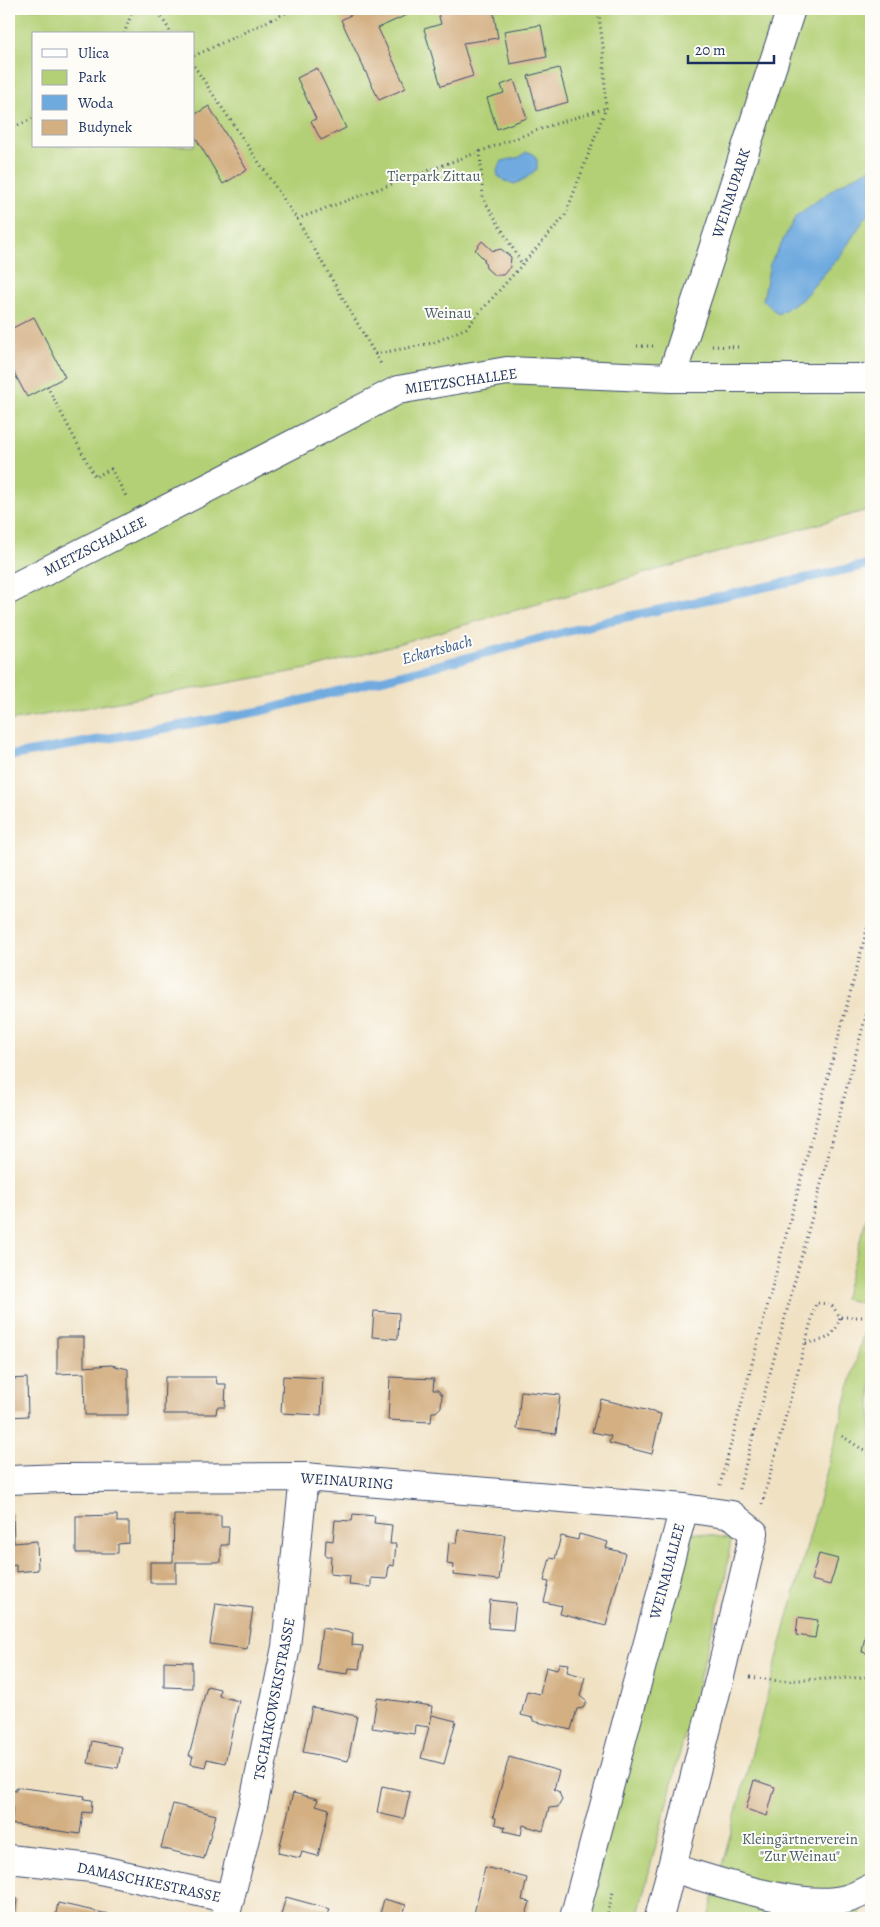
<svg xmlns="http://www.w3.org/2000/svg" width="880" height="1927" font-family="Alegreya,serif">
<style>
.green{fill:#b3d076;stroke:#67806a;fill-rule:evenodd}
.water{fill:#6faadf;stroke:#456c9e}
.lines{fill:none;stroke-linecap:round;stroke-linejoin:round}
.stream{stroke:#6faadf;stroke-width:9}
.building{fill:#d3af82}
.minor-casing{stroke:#3b4a6d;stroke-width:30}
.path{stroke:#3b4a6d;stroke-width:3;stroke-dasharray:1 4;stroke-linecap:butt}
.minor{stroke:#fff;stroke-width:28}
.labels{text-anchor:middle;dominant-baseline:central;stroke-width:4;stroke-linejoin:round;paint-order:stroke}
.park-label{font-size:15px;fill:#495f65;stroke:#fdfcf7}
.street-label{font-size:15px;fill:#1b2f5e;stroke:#fdfcf7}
.water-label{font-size:16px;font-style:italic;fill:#385a8b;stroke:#fdfcf7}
</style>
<rect width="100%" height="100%" fill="#fdfcf7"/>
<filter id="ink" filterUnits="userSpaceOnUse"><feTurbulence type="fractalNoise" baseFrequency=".02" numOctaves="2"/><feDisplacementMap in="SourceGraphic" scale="10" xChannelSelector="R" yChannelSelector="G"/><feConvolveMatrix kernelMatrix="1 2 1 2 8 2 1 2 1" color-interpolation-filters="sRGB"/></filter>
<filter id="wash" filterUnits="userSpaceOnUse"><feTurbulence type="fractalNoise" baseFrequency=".0096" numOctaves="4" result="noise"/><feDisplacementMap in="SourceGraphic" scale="20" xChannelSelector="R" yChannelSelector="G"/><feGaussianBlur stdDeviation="1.12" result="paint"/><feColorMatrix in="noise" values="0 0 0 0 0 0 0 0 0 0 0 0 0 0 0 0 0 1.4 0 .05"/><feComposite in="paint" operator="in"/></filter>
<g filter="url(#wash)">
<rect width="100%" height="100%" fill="#f0e1c3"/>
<g class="green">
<path d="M9,9H871V509L313,668L9,721ZM34,34H194V146H34Z"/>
<polygon points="871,1201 871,1873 859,1918 708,1918 871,1305 844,1299"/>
<polygon points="688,1531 731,1539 725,1580 637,1918 585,1918"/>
</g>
<g class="water">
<polygon points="526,152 532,153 537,160 537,169 526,178 515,184 505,181 498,176 497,170 502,161 520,157"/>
<polygon points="871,168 871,209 840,256 801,300 778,314 763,300 770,264 796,216 839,185"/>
</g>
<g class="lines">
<polyline class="stream" points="9,756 261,711 612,620 871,564"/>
</g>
<g id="blocks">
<g class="building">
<polygon points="362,9 420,9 378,28 406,88 379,100 341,20"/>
<polygon points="437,9 493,9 498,38 463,43 473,76 441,86 424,29 441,24"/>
<polygon points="541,25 547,57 510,64 504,31"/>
<polygon points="317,68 346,128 321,140 311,121 316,119 297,78"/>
<polygon points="559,68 568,102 537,111 528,76"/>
<polygon points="514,80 527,118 497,129 487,98 504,93 501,85"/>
<polygon points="209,106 247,170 223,184 194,135 194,115"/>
<polygon points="482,241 493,251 501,249 511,257 510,267 503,275 494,275 486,268 484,259 475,250"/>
<polygon points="34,317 65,377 27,397 9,363 9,330"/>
<polygon points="374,1311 399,1313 398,1339 372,1337"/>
<polygon points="57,1337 84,1337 84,1367 111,1365 128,1369 128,1415 85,1415 84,1373 57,1374"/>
<polygon points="283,1376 323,1378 321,1415 281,1413"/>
<polygon points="165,1377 216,1377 217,1384 226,1384 225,1407 217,1407 216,1414 164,1414"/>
<polygon points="390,1377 434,1379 433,1390 438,1390 442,1395 441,1407 436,1412 432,1412 431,1422 388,1420"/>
<polygon points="27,1378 28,1416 9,1417 9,1379"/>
<polygon points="521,1391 560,1395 556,1434 517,1429"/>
<polygon points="601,1399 661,1414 652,1454 609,1443 611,1436 592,1432"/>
<polygon points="9,1513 13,1513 14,1543 37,1541 38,1570 16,1572 16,1565 9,1566"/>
<polygon points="353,1514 375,1516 374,1523 392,1525 390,1544 396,1544 394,1566 389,1565 387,1579 371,1578 371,1587 349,1585 350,1576 330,1574 331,1556 325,1556 326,1540 333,1541 335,1520 352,1521"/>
<polygon points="117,1515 117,1522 129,1522 129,1543 118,1544 118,1553 76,1553 76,1516"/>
<polygon points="174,1515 221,1515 221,1527 229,1527 228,1545 221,1545 221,1562 176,1562 176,1583 150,1583 150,1562 173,1562"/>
<polygon points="458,1529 505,1535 499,1580 453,1575 454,1565 447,1564 449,1542 456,1543"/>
<polygon points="579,1534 608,1542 606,1548 625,1553 606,1626 560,1614 562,1606 544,1602 549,1582 544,1581 550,1558 555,1559 561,1536 578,1540"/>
<polygon points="819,1554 838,1559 830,1585 811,1580"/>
<polygon points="490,1600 516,1603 513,1630 488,1628"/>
<polygon points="216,1603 253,1608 247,1649 210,1644"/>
<polygon points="798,1617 818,1620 815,1638 796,1635"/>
<polygon points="322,1628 353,1633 352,1645 363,1646 359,1669 349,1668 348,1674 317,1670"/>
<polygon points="866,1631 871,1632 871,1654 862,1652"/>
<polygon points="164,1661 192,1662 192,1688 164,1687"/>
<polygon points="559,1663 569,1664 567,1672 585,1677 580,1696 587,1702 583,1708 577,1709 571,1730 533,1721 533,1718 521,1715 527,1691 540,1694 546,1667 557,1670"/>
<polygon points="207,1686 220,1689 219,1696 239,1701 225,1763 207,1759 205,1767 191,1764 193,1756 189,1756"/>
<polygon points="377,1698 432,1706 430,1724 432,1715 456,1721 444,1764 421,1758 429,1727 415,1725 414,1734 372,1728"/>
<polygon points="312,1707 357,1716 348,1761 303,1752"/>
<polygon points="92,1741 122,1747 118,1768 88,1763"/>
<polygon points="509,1757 559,1771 554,1789 559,1792 562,1800 558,1807 549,1808 543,1831 523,1825 521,1835 504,1831 505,1827 495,1824 496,1818 493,1817"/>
<polygon points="754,1780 775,1787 767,1816 746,1809"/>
<polygon points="382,1786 410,1792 404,1819 377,1813"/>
<polygon points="16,1787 85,1796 84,1799 92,1800 91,1813 83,1812 80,1834 11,1824 13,1806 9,1805 9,1790 16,1791"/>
<polygon points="293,1793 318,1799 316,1805 329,1809 318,1856 302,1852 300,1858 278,1853"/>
<polygon points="173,1804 216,1815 204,1859 161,1848"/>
<polygon points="485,1867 527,1878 522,1900 530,1902 525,1918 473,1918"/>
<polygon points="286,1897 330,1909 327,1918 280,1918"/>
<polygon points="9,1898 17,1899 15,1918 9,1918"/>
<polygon points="384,1899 406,1905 402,1918 379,1918"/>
<polygon points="58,1903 108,1914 107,1918 55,1918"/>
</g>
</g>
</g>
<g filter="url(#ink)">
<use href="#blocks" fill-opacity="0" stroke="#3b4a6d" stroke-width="1"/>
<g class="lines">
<g class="minor-casing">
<g id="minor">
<polyline points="671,378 791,9"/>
<polyline points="9,590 398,390 507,371 671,378 871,378"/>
<polyline points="9,1480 63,1478 304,1477 684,1508 732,1515 754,1533 721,1672 659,1918"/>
<polyline points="9,1859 92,1868 230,1899"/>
<path d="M672,1868C718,1881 801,1911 846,1899C855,1897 863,1892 871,1888"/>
<polyline points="225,1918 254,1802 286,1647 304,1477"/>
<polyline points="574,1918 684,1508"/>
</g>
</g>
<g class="path">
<polyline points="156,9 172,34"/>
<polyline points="870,9 871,15"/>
<polyline points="124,34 133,9"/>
<polyline points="194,56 294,9"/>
<polyline points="194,66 297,219 382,366"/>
<polyline points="9,129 34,118"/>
<polyline points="480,151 483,198 522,264"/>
<polyline points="297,219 549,126 606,108"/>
<polyline points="637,346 653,346"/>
<polyline points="712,346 738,347"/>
<polyline points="375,354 433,343 466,328 565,216 606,108 603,46 598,9"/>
<polyline points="47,386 95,477 111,469 127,498"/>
<path d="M806,1343C827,1340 834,1338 840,1317"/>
<polyline points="842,1436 871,1455"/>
<polyline points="720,1485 871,914"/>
<polyline points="739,1489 871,997"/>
<polyline points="762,1504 816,1303 831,1304 840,1317 871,1317"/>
<polyline points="750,1677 779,1681 871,1677"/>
<polyline points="606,1918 613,1892"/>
</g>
<use href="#minor" class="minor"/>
</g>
</g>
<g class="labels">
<g class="park-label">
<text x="434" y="176">Tierpark Zittau</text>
<text x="448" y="313">Weinau</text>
<text x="800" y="1839">Kleingärtnerverein<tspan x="800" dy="17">"Zur Weinau"</tspan></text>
</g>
<g class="street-label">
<text transform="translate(731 193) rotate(-72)">WEINAUPARK</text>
<text transform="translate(461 381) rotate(-8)">MIETZSCHALLEE</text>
<text transform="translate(95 546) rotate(-27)">MIETZSCHALLEE</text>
<text transform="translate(347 1481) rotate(4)">WEINAURING</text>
<text transform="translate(667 1571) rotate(-75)">WEINAUALLEE</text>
<text transform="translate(274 1699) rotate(-79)">TSCHAIKOWSKISTRASSE</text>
<text transform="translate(149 1882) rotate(12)">DAMASCHKESTRASSE</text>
</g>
<g class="water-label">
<text transform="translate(437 650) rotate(-15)">Eckartsbach</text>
</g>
</g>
<rect width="880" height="1927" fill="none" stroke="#fdfcf7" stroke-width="30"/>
<rect x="32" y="32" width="162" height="115" fill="#fdfcf7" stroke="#a3aaba"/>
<rect x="42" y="49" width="25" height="8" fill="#ffffff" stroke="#a3aaba"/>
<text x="78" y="58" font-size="15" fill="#1b2f5e">Ulica</text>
<rect x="42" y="70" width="25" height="15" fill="#b3d076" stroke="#a3aaba"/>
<text x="78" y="82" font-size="15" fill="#1b2f5e">Park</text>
<rect x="42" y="95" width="25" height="15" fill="#6faadf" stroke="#a3aaba"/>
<text x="78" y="108" font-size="15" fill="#1b2f5e">Woda</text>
<rect x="42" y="120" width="25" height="15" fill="#d3af82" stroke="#a3aaba"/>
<text x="78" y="132" font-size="15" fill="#1b2f5e">Budynek</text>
<path d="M688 55v8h86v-8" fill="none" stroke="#1b2f5e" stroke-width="2.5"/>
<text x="695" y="55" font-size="15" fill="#1b2f5e" stroke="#fdfcf7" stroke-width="4" paint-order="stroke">20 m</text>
</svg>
